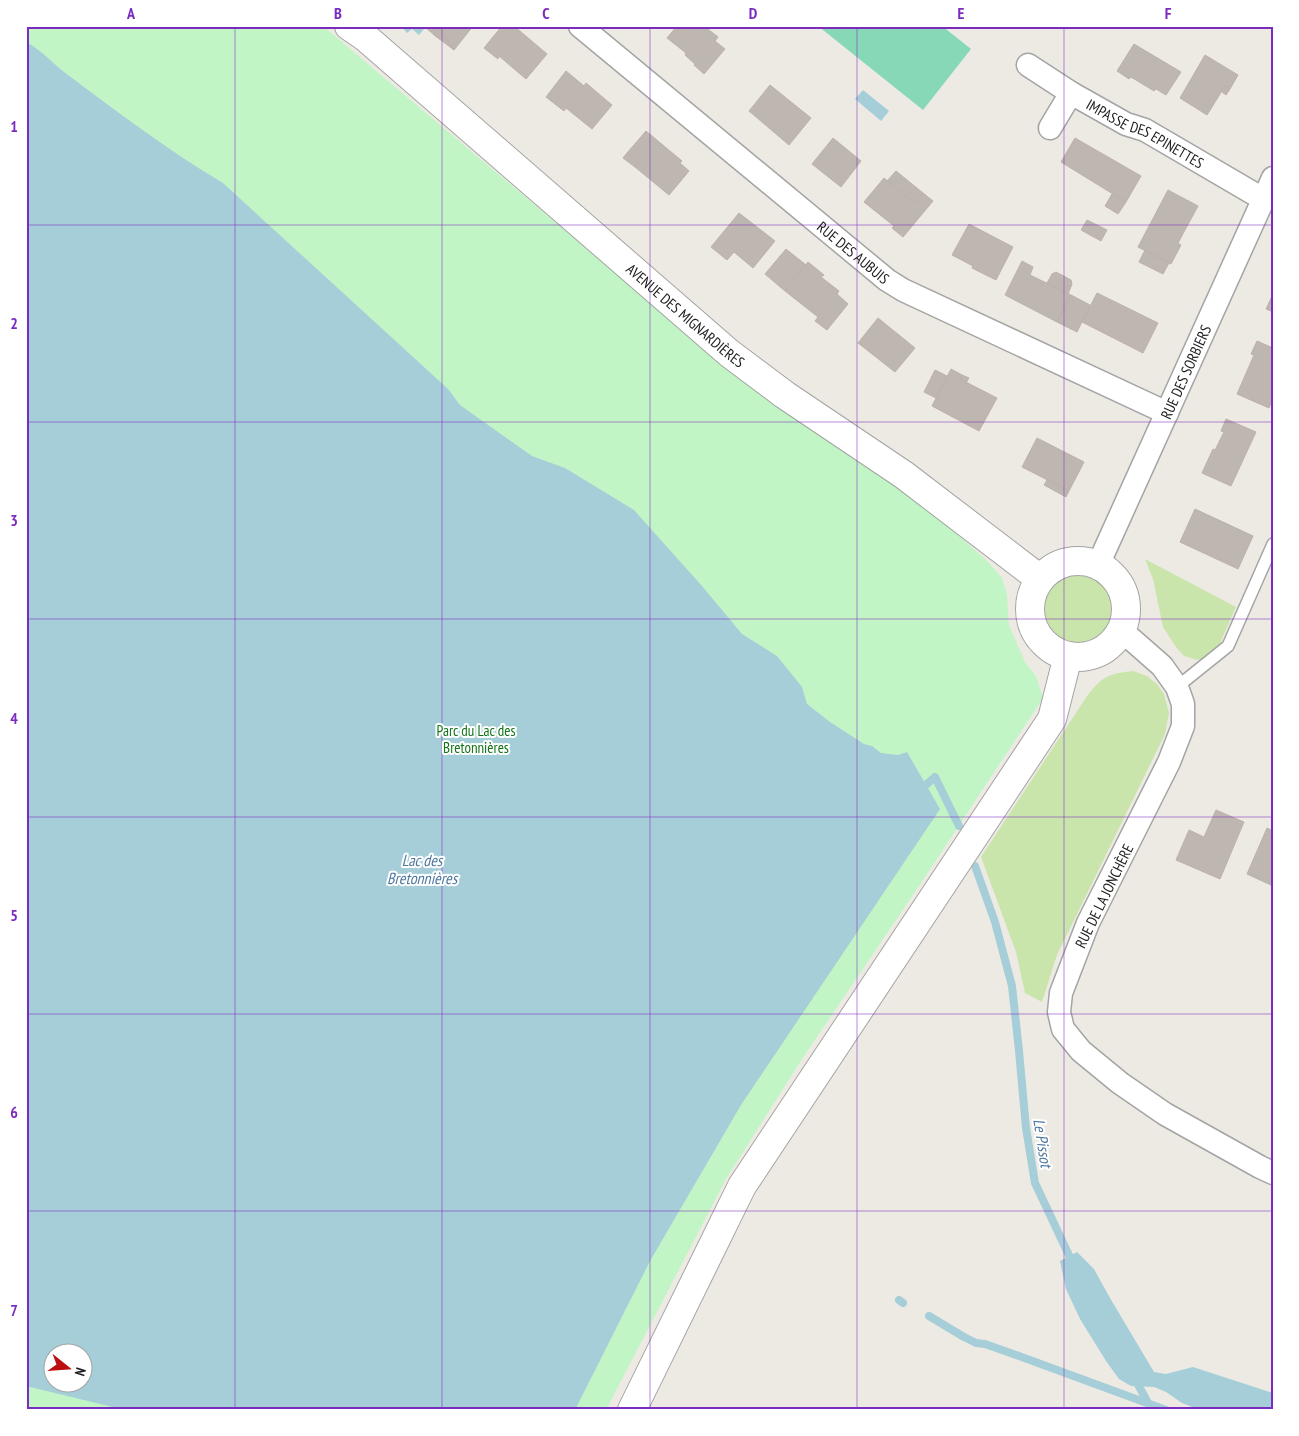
<svg xmlns="http://www.w3.org/2000/svg" width="1299" height="1436" font-family="'PT Sans Narrow',sans-serif">
<style>
.grass{fill:#c9e5ac}
.park{fill:#c2f5c6;fill-rule:evenodd}
.pitch{fill:#86d8b7}
.water{fill:#a6ced8;fill-rule:evenodd}
.lines{fill:none;stroke-linecap:round;stroke-linejoin:round}
.stream{stroke:#a6ced8;stroke-width:8}
.building{fill:#beb6b0;stroke:#beb1a7}
.service-casing{stroke:#a4a4a4;stroke-width:14}
.minor-casing{stroke:#a4a4a4;stroke-width:25}
.tertiary-casing{stroke:#a4a4a4;stroke-width:30}
.service{stroke:#fff;stroke-width:11}
.minor{stroke:#fff;stroke-width:22}
.tertiary{stroke:#fff;stroke-width:28}
.grid{fill:none;stroke:#7b2cbf;stroke-width:1;stroke-opacity:0.55}
.labels{text-anchor:middle;dominant-baseline:central;stroke-width:4;stroke-linejoin:round;paint-order:stroke}
.street-label{font-size:15px;fill:#1d1d1d;stroke:#fff}
.park-label{font-size:15px;fill:#127319;stroke:#fff}
.water-label{font-size:16px;font-style:italic;fill:#4d779f;stroke:#fff}
.neatline{fill:none;stroke:#7b2cbf;stroke-width:2}
.grid-label{font-size:16px;text-anchor:middle;font-weight:bold;fill:#7b2cbf}
</style>
<rect width="100%" height="100%" fill="#edeae3"/>
<g class="grass">
<polygon points="1145,559 1236,607 1218,648 1206,658 1197,660 1184,656 1176,647 1163,627 1153,579"/>
<circle cx="1078" cy="610" r="40"/>
<path d="M1133,671L1147,676L1157,684L1164,694L1169,713L1165,734L1057,955L1042,1002L1025,993L1016,952L981,857L1087,696C1103,676 1108,674 1133,671Z"/>
</g>
<path class="park" d="M26,26H323L723,364L900,483L985,559L1002,578L1007,595L1009,625L1025,662L1036,676L1043,698L921,883L802,1059L726,1179L606,1410H26ZM52,1354H82V1384H52Z"/>
<polygon class="pitch" points="818,26 942,26 971,49 923,110"/>
<g class="water">
<polygon points="401,26 421,26 424,29 419,35 412,29 407,33"/>
<path d="M26,42C42,50 54,65 68,75C119,113 169,151 223,183L448,389L460,405L532,456L565,468L634,510L702,586L742,634L777,656L802,687L807,704L830,722L864,744L872,746L881,753L898,755L907,752L940,809L741,1105L650,1261L575,1410H125L26,1386ZM52,1354H82V1384H52Z"/>
<polygon points="863,90 889,111 881,121 855,99"/>
<polygon points="1077,1252 1094,1269 1110,1298 1154,1372 1166,1374 1193,1367 1273,1393 1273,1410 1200,1410 1182,1403 1166,1392 1154,1387 1131,1386 1119,1379 1106,1361 1080,1319 1066,1289 1060,1261"/>
</g>
<g class="lines">
<g class="stream">
<polyline points="919,791 935,777 959,826"/>
<polyline points="975,866 995,922 1012,986 1019,1051 1026,1128 1035,1183 1074,1266"/>
<polyline points="899,1300 903,1303"/>
<polyline points="929,1316 964,1337 976,1343 985,1344 1019,1356 1166,1410"/>
<polyline points="1134,1377 1148,1403"/>
</g>
</g>
<g class="building">
<polygon points="424,26 473,26 454,50 439,29 434,35"/>
<polygon points="502,26 514,26 547,54 526,79 499,56 498,59 484,48"/>
<polygon points="677,26 704,26 718,37 715,41 725,49 704,74 694,65 695,64 685,55 686,53 667,38"/>
<polygon points="439,29 454,50 434,35"/>
<polygon points="1134,44 1181,72 1166,95 1156,89 1154,91 1131,77 1129,79 1117,71"/>
<polygon points="1205,55 1238,75 1230,89 1225,86 1207,115 1180,98"/>
<polygon points="566,71 584,86 586,83 612,105 592,129 566,108 564,111 546,97"/>
<polygon points="770,85 811,118 789,145 749,111"/>
<polygon points="1225,86 1230,89 1226,95 1222,92"/>
<polygon points="646,131 682,161 680,163 689,171 669,195 635,167 638,163 627,153"/>
<polygon points="833,138 861,161 841,187 812,164"/>
<polygon points="1075,138 1141,176 1126,202 1061,162"/>
<polygon points="627,153 638,163 635,167 623,158"/>
<polygon points="896,171 923,193 914,203 887,181"/>
<polygon points="884,178 914,203 923,193 933,201 903,237 892,228 894,226 864,202"/>
<polygon points="1168,190 1198,206 1178,243 1181,245 1171,264 1138,247"/>
<polygon points="1112,194 1126,202 1118,214 1105,206"/>
<polygon points="739,213 775,241 753,268 734,252 727,260 711,247"/>
<polygon points="1087,220 1107,230 1101,241 1081,230"/>
<polygon points="969,224 1013,247 996,280 972,268 973,266 952,255"/>
<polygon points="786,249 806,265 785,291 765,274"/>
<polygon points="1145,250 1169,263 1163,274 1139,262"/>
<polygon points="1022,261 1033,267 1030,275 1071,295 1057,322 1005,295"/>
<polygon points="808,262 824,275 821,277 839,291 837,294 848,304 827,330 815,321 818,317 785,291"/>
<polygon points="1056,272 1071,280 1072,284 1068,294 1047,283 1052,274"/>
<polygon points="1097,293 1158,323 1143,353 1082,322"/>
<polygon points="1273,294 1273,312 1266,309"/>
<polygon points="1071,295 1090,305 1077,332 1057,322"/>
<polygon points="878,318 915,348 895,372 858,343"/>
<polygon points="1257,341 1273,348 1273,399 1269,408 1237,394 1254,355 1251,354"/>
<polygon points="951,369 962,375 960,379 997,398 979,431 932,406"/>
<polygon points="935,370 947,376 936,398 924,392"/>
<polygon points="962,375 969,378 966,383 960,379"/>
<polygon points="1226,419 1256,432 1231,486 1202,473 1213,449 1215,450 1224,432 1221,431"/>
<polygon points="1037,438 1084,462 1069,491 1022,467"/>
<polygon points="1047,480 1069,491 1066,497 1044,485"/>
<polygon points="1195,509 1253,536 1238,569 1180,542"/>
<polygon points="1216,810 1244,822 1220,879 1176,860 1189,830 1204,837"/>
<polygon points="1267,828 1273,831 1273,886 1247,874"/>
</g>
<g class="lines">
<g class="service-casing">
<polyline id="service" points="1177,687 1228,646 1273,544"/>
</g>
<g class="minor-casing">
<g id="minor">
<path id="s1" d="M580,26L887,280L903,290L1167,413"/>
<path id="s2" d="M1028,65L1071,93L1126,124L1145,130L1263,199"/>
<polyline points="1050,128 1071,93"/>
<path id="s3" d="M1098,565L1273,178"/>
<polyline points="1121,630 1162,666 1177,687 1183,704 1183,726 1169,762 1088,923 1061,993 1059,1012 1063,1029 1081,1051 1120,1083 1165,1114 1260,1167 1273,1173"/>
</g>
</g>
<g class="tertiary-casing">
<g id="tertiary">
<path id="s4" d="M349,26L365,37L729,353L785,395L904,475L1040,579"/>
<circle cx="1078" cy="609" r="48"/>
<polyline points="632,1410 742,1186 1052,719 1068,656"/>
</g>
</g>
<use href="#service" class="service"/>
<use href="#minor" class="minor"/>
<use href="#tertiary" class="tertiary"/>
</g>
<path class="grid" d="M235,26V1410M442,26V1410M650,26V1410M857,26V1410M1064,26V1410M26,225H1273M26,422H1273M26,619H1273M26,817H1273M26,1014H1273M26,1211H1273"/>
<g class="labels">
<g class="street-label">
<text stroke="none"><textPath href="#s2" startOffset="136">IMPASSE DES EPINETTES</textPath></text>
<text stroke="none"><textPath href="#s1" startOffset="355">RUE DES AUBUIS</textPath></text>
<text stroke="none"><textPath href="#s4" startOffset="444">AVENUE DES MIGNARDIÈRES</textPath></text>
<text stroke="none"><textPath href="#s3" startOffset="212">RUE DES SORBIERS</textPath></text>
<text transform="translate(1104 896) rotate(-64)">RUE DE LA JONCHÈRE</text>
</g>
<g class="park-label">
<text x="476" y="730">Parc du Lac des<tspan x="476" dy="17">Bretonnières</tspan></text>
</g>
<g class="water-label">
<text x="422" y="860">Lac des<tspan x="422" dy="18">Bretonnières</tspan></text>
<text transform="translate(1043 1143) rotate(81)">Le Pissot</text>
</g>
</g>
<rect width="1299" height="1436" fill="none" stroke="#ffffff" stroke-width="55"/>
<g transform="translate(68 1368) rotate(107)"><circle r="24" fill="#ffffff" stroke="#a5a5a5"/>
<path d="M0-4L9 19L0 12L-9 19Z" fill="#bc0d10"/>
<text y="-8" font-size="14" font-weight="bold" text-anchor="middle" fill="#1d1d1d">N</text>
</g>
<rect x="28" y="28" width="1244" height="1380" class="neatline"/>
<g class="grid-label">
<text x="131" y="19">A</text>
<text x="338" y="19">B</text>
<text x="546" y="19">C</text>
<text x="753" y="19">D</text>
<text x="961" y="19">E</text>
<text x="1168" y="19">F</text>
<text x="14" y="132">1</text>
<text x="14" y="329">2</text>
<text x="14" y="526">3</text>
<text x="14" y="724">4</text>
<text x="14" y="921">5</text>
<text x="14" y="1118">6</text>
<text x="14" y="1316">7</text>
</g>
</svg>
